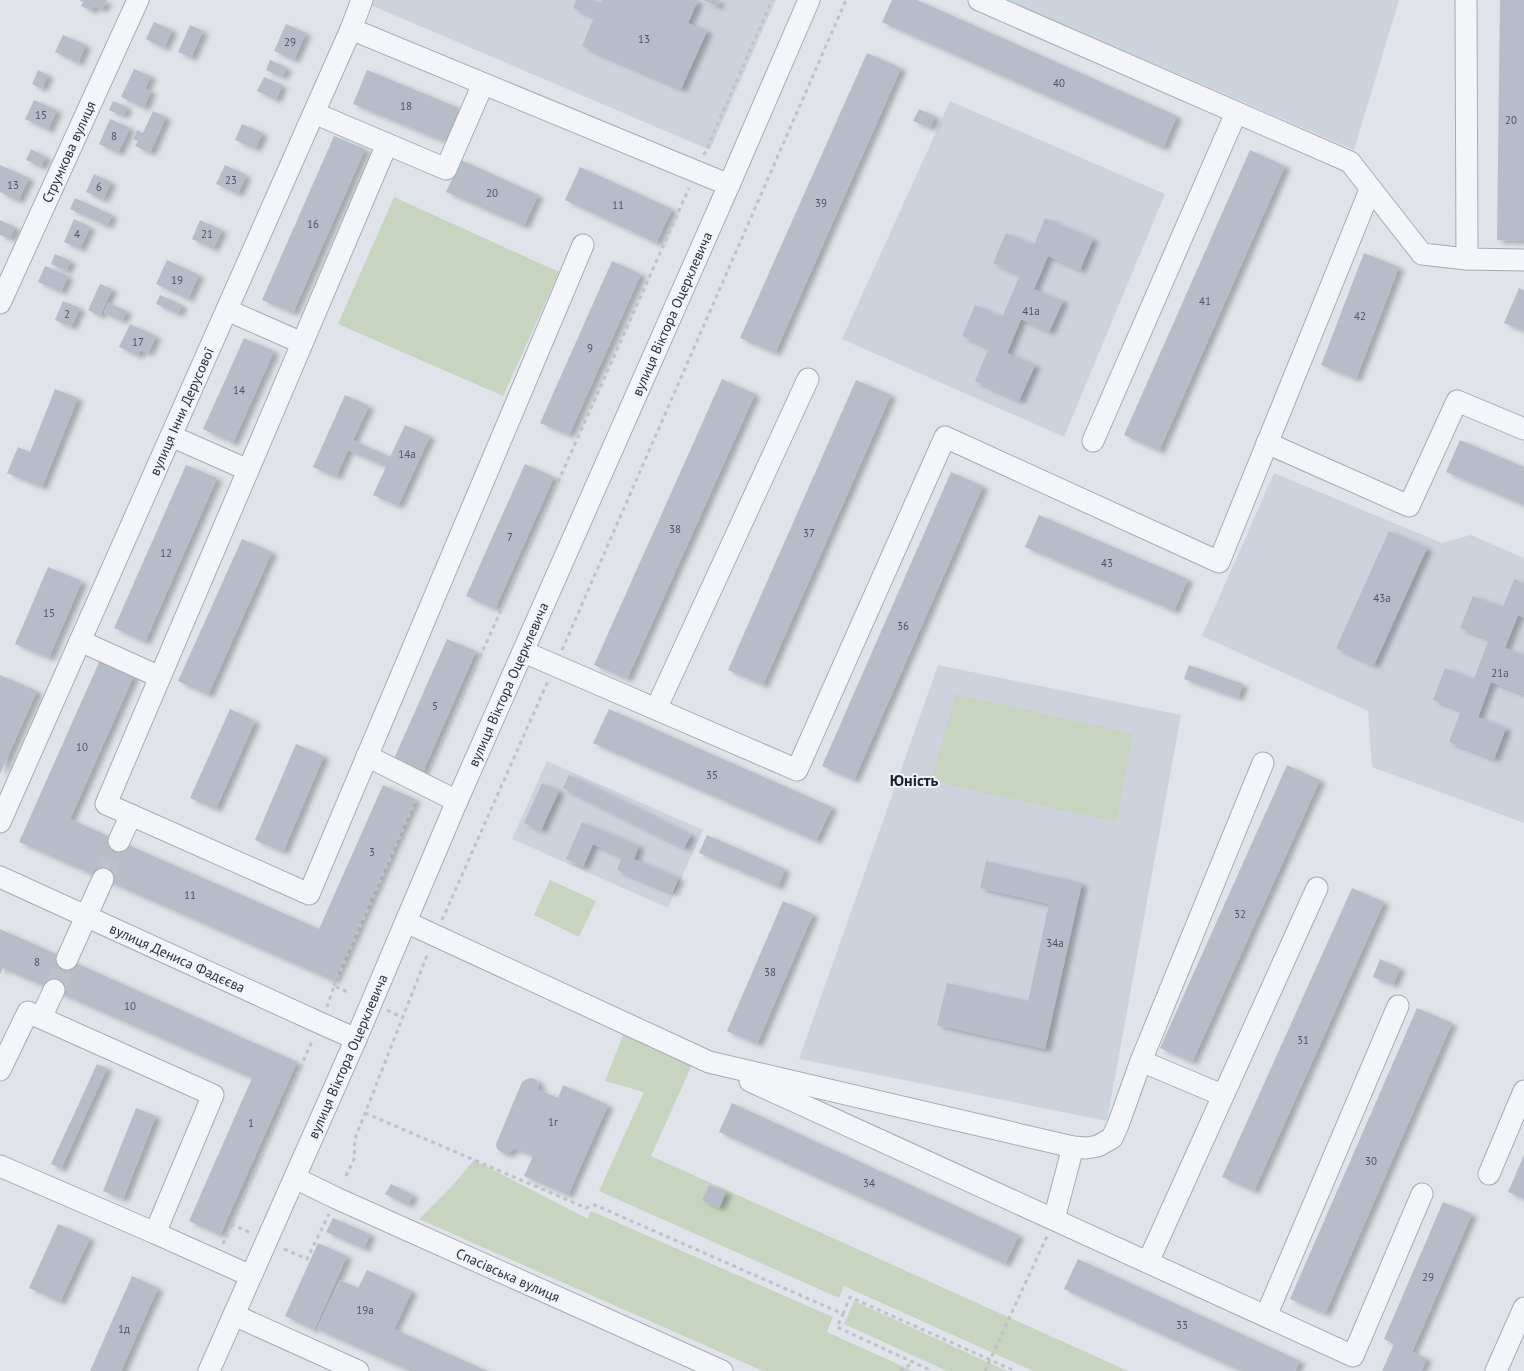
<svg xmlns="http://www.w3.org/2000/svg" width="1524" height="1371" font-family="'PT Sans',sans-serif">
<style>
.built{fill:#cdd3dc}
.green{fill:#c6d4c0}
.building{fill:#b6bdc8;filter:url(#shadow)}
.lines{fill:none;stroke-linecap:round;stroke-linejoin:round}
.minor-tunnel{stroke:#bbc0c9;stroke-width:21;stroke-dasharray:21 11;stroke-linecap:butt}
.minor-casing{stroke:#a5abb5;stroke-width:23}
.path{stroke:#bec2c9;stroke-width:3;stroke-dasharray:4 4;stroke-linecap:butt}
.minor{stroke:#f3f5f8;stroke-width:21}
.labels{text-anchor:middle;dominant-baseline:central;stroke-width:4;stroke-linejoin:round;paint-order:stroke}
.number-label{font-size:11px;fill:#4b5564}
.street-label{font-size:14px;fill:#273243;stroke:#eff3f7}
.quarter-label{font-size:16px;font-weight:bold;fill:#192333;stroke:#eff3f7}
</style>
<defs>
<filter id="shadow"><feDropShadow dx="5.5" dy="3" stdDeviation="2.5" flood-color="#0004"/></filter>
</defs>
<rect width="100%" height="100%" fill="#e0e4ea"/>
<g class="built">
<polygon points="362,0 776,0 710,150 361,1"/>
<polygon points="1007,0 1399,0 1354,150"/>
<polygon points="950,101 1165,194 1064,437 842,339"/>
<polygon points="1274,473 1442,543 1471,535 1524,558 1524,823 1372,767 1368,711 1202,636"/>
<polygon points="938,665 1181,715 1107,1121 799,1059"/>
<polygon points="547,761 703,830 668,908 512,839"/>
</g>
<g class="green">
<polygon points="394,197 559,272 503,396 338,324"/>
<polygon points="955,694 1133,734 1116,822 932,781"/>
<polygon points="550,880 596,901 579,937 534,915"/>
<polygon points="627,1025 696,1056 651,1156 1128,1371 1033,1371 844,1286 839,1298 599,1191 644,1092 605,1081"/>
<polygon points="474,1160 588,1219 591,1211 833,1317 827,1332 913,1371 763,1371 419,1219 451,1187"/>
<polygon points="854,1301 1007,1371 947,1371 844,1324"/>
</g>
<g class="building">
<polygon points="79,0 107,0 102,10 94,6 92,11 81,6 83,2"/>
<polygon points="576,0 593,0 600,3 602,0 698,0 688,23 707,31 681,89 582,46 594,17 573,8"/>
<polygon points="703,0 720,0 717,6"/>
<polygon points="892,0 917,0 1177,116 1163,148 882,22"/>
<polygon points="1500,0 1524,0 1524,241 1497,240"/>
<polygon points="154,22 172,30 164,48 146,39"/>
<polygon points="286,24 306,33 294,60 274,51"/>
<polygon points="190,25 203,31 191,58 178,52"/>
<polygon points="63,35 86,45 78,63 55,52"/>
<polygon points="867,53 901,68 775,353 740,338"/>
<polygon points="270,60 287,68 282,77 266,70"/>
<polygon points="134,69 151,76 145,89 151,91 144,108 121,97"/>
<polygon points="38,70 48,75 42,89 32,84"/>
<polygon points="367,70 459,108 445,142 353,104"/>
<polygon points="264,77 282,85 276,100 257,91"/>
<polygon points="34,100 57,110 48,130 25,119"/>
<polygon points="113,101 127,107 123,116 109,110"/>
<polygon points="919,109 935,116 930,128 913,121"/>
<polygon points="153,111 166,117 150,153 135,146 138,141 133,139 137,130 143,133"/>
<polygon points="110,119 130,128 118,153 99,144"/>
<polygon points="242,124 263,133 255,149 235,140"/>
<polygon points="334,136 365,149 293,313 262,300"/>
<polygon points="31,149 46,157 41,167 26,160"/>
<polygon points="1250,150 1285,166 1159,451 1124,435"/>
<polygon points="461,160 538,195 524,226 446,192"/>
<polygon points="0,165 29,178 18,201 0,192"/>
<polygon points="225,165 246,175 238,194 216,184"/>
<polygon points="580,167 672,209 656,243 565,200"/>
<polygon points="94,174 111,182 103,200 86,192"/>
<polygon points="75,198 112,215 107,226 70,209"/>
<polygon points="1045,218 1093,239 1080,270 1048,256 1034,289 1063,301 1049,332 1021,319 1007,353 1035,365 1019,401 975,381 989,348 962,336 975,305 1002,317 1020,275 993,263 1006,233 1034,245"/>
<polygon points="74,219 90,227 80,249 64,242"/>
<polygon points="0,220 15,227 10,239 0,235"/>
<polygon points="200,220 222,230 213,249 192,239"/>
<polygon points="1364,253 1399,267 1356,379 1321,365"/>
<polygon points="55,254 71,261 66,271 51,264"/>
<polygon points="167,260 199,275 188,299 156,284"/>
<polygon points="612,261 641,274 569,435 540,423"/>
<polygon points="45,266 68,276 61,292 38,282"/>
<polygon points="100,284 112,289 100,316 88,310"/>
<polygon points="1519,288 1524,290 1524,331 1504,323"/>
<polygon points="160,295 182,305 178,314 156,304"/>
<polygon points="63,301 80,308 71,327 55,320"/>
<polygon points="108,303 127,311 122,321 104,313"/>
<polygon points="130,324 156,336 148,353 140,350 138,356 119,347"/>
<polygon points="244,338 274,351 233,443 203,429"/>
<polygon points="722,379 755,394 627,679 594,665"/>
<polygon points="856,380 891,395 763,685 728,670"/>
<polygon points="55,389 78,398 42,487 7,473 18,447 30,452"/>
<polygon points="345,395 369,406 353,440 390,457 405,425 430,436 398,506 373,495 386,467 348,450 336,477 313,467"/>
<polygon points="1460,440 1524,467 1524,505 1446,472"/>
<polygon points="525,464 554,477 495,609 466,596"/>
<polygon points="186,465 217,478 145,642 114,628"/>
<polygon points="951,472 983,486 854,780 822,766"/>
<polygon points="1039,515 1188,579 1174,611 1025,547"/>
<polygon points="1389,531 1427,548 1374,665 1336,648"/>
<polygon points="242,539 272,552 208,695 178,681"/>
<polygon points="48,567 82,581 49,658 15,644"/>
<polygon points="1514,579 1524,583 1524,618 1518,615 1505,648 1524,655 1524,691 1523,694 1491,682 1478,717 1506,728 1494,759 1449,742 1461,710 1433,700 1445,668 1474,679 1489,639 1460,628 1473,596 1503,607"/>
<polygon points="447,639 476,651 422,774 393,761"/>
<polygon points="100,660 134,675 70,819 135,848 319,929 383,785 415,799 334,981 19,842"/>
<polygon points="1189,665 1243,684 1238,698 1184,679"/>
<polygon points="0,675 37,691 0,774"/>
<polygon points="230,709 255,721 216,809 190,798"/>
<polygon points="609,709 832,807 816,841 593,743"/>
<polygon points="296,744 324,756 283,852 255,840"/>
<polygon points="1287,765 1320,780 1192,1062 1160,1048"/>
<polygon points="569,775 691,835 684,848 563,788"/>
<polygon points="542,783 559,791 541,830 524,823"/>
<polygon points="582,822 639,846 634,859 679,878 672,893 617,870 622,857 593,844 583,867 566,859"/>
<polygon points="707,835 785,869 778,887 699,853"/>
<polygon points="986,861 1082,883 1045,1049 937,1025 947,983 1028,1001 1049,904 980,888"/>
<polygon points="1352,888 1384,902 1254,1191 1222,1177"/>
<polygon points="783,901 813,914 757,1044 727,1031"/>
<polygon points="0,929 297,1062 220,1235 189,1221 252,1078 3,968 0,974"/>
<polygon points="1380,959 1400,968 1393,985 1373,977"/>
<polygon points="1417,1008 1452,1023 1325,1314 1290,1299"/>
<polygon points="97,1064 107,1068 61,1169 51,1164"/>
<polygon points="532,1078 537,1080 539,1085 539,1090 558,1098 563,1085 608,1105 568,1195 524,1176 533,1156 514,1148 511,1152 506,1154 501,1152 497,1149 496,1144 498,1139 522,1082 527,1079"/>
<polygon points="732,1103 1019,1235 1005,1264 719,1132"/>
<polygon points="136,1108 156,1116 123,1199 103,1191"/>
<polygon points="1524,1155 1524,1199 1508,1192"/>
<polygon points="391,1184 413,1195 408,1205 385,1194"/>
<polygon points="709,1185 726,1192 719,1208 702,1200"/>
<polygon points="1443,1202 1472,1214 1412,1352 1427,1358 1421,1371 1382,1371 1394,1344 1384,1339"/>
<polygon points="333,1218 370,1234 364,1249 326,1232"/>
<polygon points="58,1224 90,1238 60,1302 29,1288"/>
<polygon points="318,1243 347,1256 314,1330 285,1316"/>
<polygon points="1078,1259 1300,1361 1295,1371 1241,1371 1064,1289"/>
<polygon points="367,1270 412,1291 394,1329 487,1371 410,1371 317,1329 340,1280 358,1288"/>
<polygon points="132,1276 158,1288 121,1371 90,1371"/>
</g>
<g class="lines">
<g class="minor-tunnel">
<polyline points="103,879 119,841"/>
<polyline points="54,990 67,959"/>
</g>
<g class="minor-casing">
<g id="minor">
<polyline points="979,0 1350,162 1422,254 1467,259"/>
<polyline points="1466,0 1467,259 1524,260"/>
<polyline points="351,29 729,185"/>
<polyline points="314,113 446,169 483,84"/>
<path id="s1" d="M0,303L138,0"/>
<polyline points="227,310 302,343"/>
<polyline points="171,436 248,470"/>
<polyline points="1093,441 1236,113"/>
<polyline points="1267,443 1409,506 1457,401 1524,429"/>
<polyline points="80,641 160,677"/>
<polyline points="524,652 797,770 945,437 1219,562 1370,190"/>
<polyline points="656,709 808,379"/>
<polyline points="367,756 457,801"/>
<polyline points="131,815 106,804 387,144"/>
<path id="s2" d="M0,822L351,29L362,0"/>
<polyline points="119,841 131,815 309,894 583,245"/>
<path id="s3" d="M0,877L320,1023L356,1039"/>
<polyline points="406,922 709,1062 1073,1147 1086,1148 1098,1146 1112,1138 1118,1125 1141,1061 1263,763"/>
<polyline points="67,959 103,879"/>
<polyline points="41,1018 213,1095 155,1233 251,1276"/>
<polyline points="1141,1061 1222,1095"/>
<polyline points="0,1070 28,1012 41,1018 54,990"/>
<polyline points="750,1081 1353,1356 1422,1194"/>
<polyline points="0,1166 155,1233"/>
<polyline points="1489,1174 1524,1091"/>
<path id="s4" d="M295,1178L336,1198L722,1371"/>
<polyline points="1054,1219 1073,1147"/>
<polyline points="1148,1262 1317,888"/>
<polyline points="234,1315 358,1371"/>
<polyline points="1266,1316 1398,1006"/>
<path id="s5" d="M209,1371L356,1039L457,801L729,185L809,0"/>
<polyline points="1496,1371 1524,1308"/>
</g>
</g>
<g class="path">
<polyline points="704,155 772,0"/>
<polyline points="562,650 846,0"/>
<polyline points="431,767 689,188"/>
<polyline points="442,920 548,681"/>
<polyline points="334,986 416,800"/>
<polyline points="327,1007 334,986 350,993"/>
<polyline points="387,1010 403,1018"/>
<polyline points="365,1113 586,1208 595,1205 843,1314 837,1327 932,1371"/>
<polyline points="346,1176 355,1157 354,1148 356,1136 428,953"/>
<polyline points="231,1224 251,1233"/>
<polyline points="223,1244 313,1039"/>
<polyline points="284,1249 307,1259 329,1214"/>
<polyline points="843,1314 850,1297 1015,1371"/>
<polyline points="900,1371 913,1363"/>
<polyline points="985,1371 1047,1236"/>
</g>
<use href="#minor" class="minor"/>
</g>
<g class="labels">
<g class="number-label">
<text x="644" y="39">13</text>
<text x="290" y="42">29</text>
<text x="1059" y="83">40</text>
<text x="406" y="106">18</text>
<text x="41" y="115">15</text>
<text x="1511" y="120">20</text>
<text x="114" y="136">8</text>
<text x="231" y="180">23</text>
<text x="13" y="185">13</text>
<text x="99" y="187">6</text>
<text x="492" y="193">20</text>
<text x="821" y="203">39</text>
<text x="618" y="205">11</text>
<text x="313" y="224">16</text>
<text x="77" y="234">4</text>
<text x="207" y="234">21</text>
<text x="177" y="280">19</text>
<text x="1205" y="301">41</text>
<text x="1031" y="311">41а</text>
<text x="67" y="314">2</text>
<text x="1360" y="316">42</text>
<text x="138" y="342">17</text>
<text x="590" y="348">9</text>
<text x="239" y="390">14</text>
<text x="407" y="454">14а</text>
<text x="675" y="529">38</text>
<text x="809" y="533">37</text>
<text x="510" y="537">7</text>
<text x="166" y="553">12</text>
<text x="1107" y="563">43</text>
<text x="1382" y="598">43а</text>
<text x="49" y="613">15</text>
<text x="903" y="626">36</text>
<text x="1500" y="673">21а</text>
<text x="435" y="706">5</text>
<text x="82" y="747">10</text>
<text x="712" y="775">35</text>
<text x="372" y="852">3</text>
<text x="190" y="895">11</text>
<text x="1240" y="914">32</text>
<text x="1055" y="943">34а</text>
<text x="37" y="962">8</text>
<text x="770" y="972">38</text>
<text x="130" y="1006">10</text>
<text x="1303" y="1040">31</text>
<text x="553" y="1122">1г</text>
<text x="251" y="1123">1</text>
<text x="1371" y="1161">30</text>
<text x="869" y="1183">34</text>
<text x="1428" y="1277">29</text>
<text x="365" y="1310">19а</text>
<text x="1182" y="1325">33</text>
<text x="124" y="1329">1д</text>
</g>
<g class="street-label">
<text stroke="none"><textPath href="#s1" startOffset="166">Струмкова вулиця</textPath></text>
<text stroke="none"><textPath href="#s5" startOffset="1154">вулиця Віктора Оцерклевича</textPath></text>
<text stroke="none"><textPath href="#s2" startOffset="449">вулиця Інни Дерусової</textPath></text>
<text stroke="none"><textPath href="#s5" startOffset="749">вулиця Віктора Оцерклевича</textPath></text>
<text stroke="none"><textPath href="#s3" startOffset="195">вулиця Дениса Фадєєва</textPath></text>
<text stroke="none"><textPath href="#s5" startOffset="344">вулиця Віктора Оцерклевича</textPath></text>
<text stroke="none"><textPath href="#s4" startOffset="234">Спасівська вулиця</textPath></text>
</g>
<g class="quarter-label">
<text x="914" y="780">Юність</text>
</g>
</g>
</svg>
